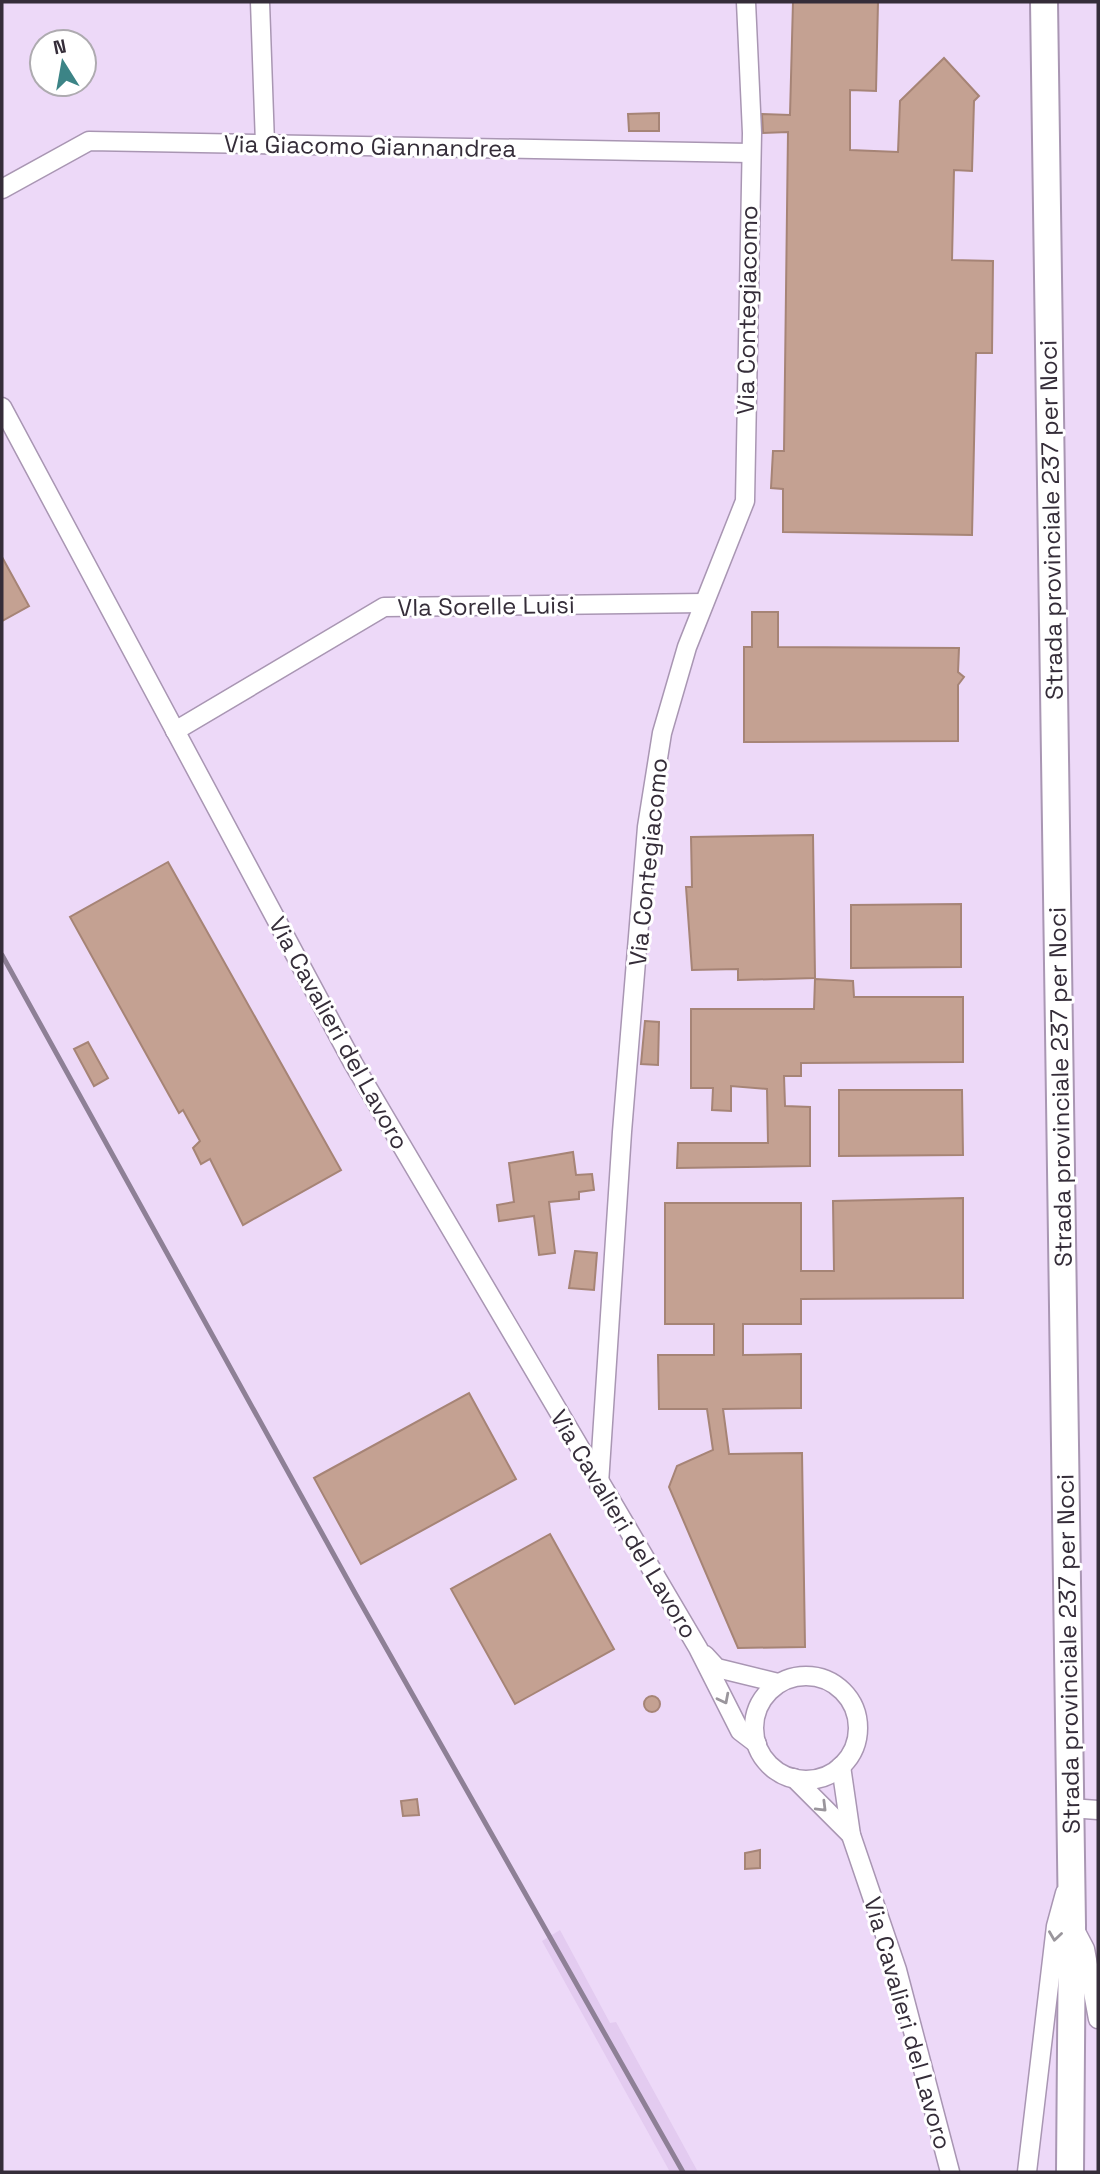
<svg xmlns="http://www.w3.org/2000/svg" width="1100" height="2174" font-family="'Space Grotesk',sans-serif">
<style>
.built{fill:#e3cbf0}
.building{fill:#c4a192;stroke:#a68476;stroke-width:2}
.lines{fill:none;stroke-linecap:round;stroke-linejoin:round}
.street-casing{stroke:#a996b3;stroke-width:21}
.secondary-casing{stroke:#a996b3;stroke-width:30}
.street{stroke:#fff;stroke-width:18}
.secondary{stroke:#fff;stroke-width:26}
.rail{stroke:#8e8096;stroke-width:5}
.oneway{stroke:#9a969c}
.labels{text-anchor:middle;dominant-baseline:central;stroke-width:6;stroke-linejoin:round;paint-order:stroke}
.street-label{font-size:24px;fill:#352d39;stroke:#fff}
</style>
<rect width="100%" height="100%" fill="#edd9f8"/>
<polygon class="built" points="560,1930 610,2023 616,2022 698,2172 670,2172 542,1941"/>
<g class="building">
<polygon points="793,2 878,2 876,91 850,90 850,150 898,152 900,101 944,58 979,96 974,101 972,171 954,170 952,260 993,261 992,353 976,353 972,535 783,532 783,489 771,488 773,451 784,451 788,132 763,133 762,114 790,115"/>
<polygon points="659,113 659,131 629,131 628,114"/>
<polygon points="2,557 29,606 2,621"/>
<polygon points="752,612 778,612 778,647 959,648 958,672 964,677 958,685 958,741 744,742 744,647 752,647"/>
<polygon points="813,835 815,978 738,980 738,969 692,970 686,887 692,887 691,837"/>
<polygon points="168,862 341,1170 243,1225 210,1159 201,1164 193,1148 200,1141 183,1110 179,1113 70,917"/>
<polygon points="961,904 961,967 851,968 851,905"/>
<polygon points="815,979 853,981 854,997 963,997 963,1062 801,1063 801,1076 784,1076 785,1106 810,1107 810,1166 677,1168 678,1143 768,1143 767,1089 731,1086 731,1111 712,1110 713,1088 691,1088 691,1009 814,1009"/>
<polygon points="645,1021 659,1022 658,1065 641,1064"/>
<polygon points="88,1042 108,1078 94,1086 74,1049"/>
<polygon points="839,1090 962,1090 963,1155 839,1156"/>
<polygon points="573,1152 576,1175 592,1174 594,1190 579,1192 579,1199 549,1202 555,1253 539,1255 534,1216 499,1221 497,1205 514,1202 509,1163"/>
<polygon points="963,1198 963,1298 801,1299 801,1324 743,1324 743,1355 801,1354 801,1408 723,1409 729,1454 802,1453 805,1647 738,1648 669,1487 677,1466 713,1450 707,1409 659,1409 658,1355 714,1355 714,1324 665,1324 665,1203 801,1203 801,1271 834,1271 833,1201"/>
<polygon points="575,1251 597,1253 594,1290 569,1288"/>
<polygon points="469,1393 516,1479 361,1564 314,1478"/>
<polygon points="550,1534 614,1649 515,1704 451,1589"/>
<circle cx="652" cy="1704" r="8"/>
<polygon points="417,1799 419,1815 403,1816 401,1801"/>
<polygon points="760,1850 760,1868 745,1869 745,1853"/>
</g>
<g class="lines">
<g class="street-casing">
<g id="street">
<polyline points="260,2 265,144"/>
<polyline points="2,189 89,141 750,153"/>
<polyline points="2,407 353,1063 698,1648 740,1731 757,1744"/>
<polyline points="175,731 384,607 704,603"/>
<polyline points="599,1484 622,1132 647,827 662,733 687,647 745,501 752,133 746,2"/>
<polyline points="705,1655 717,1668 778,1683"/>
<circle cx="806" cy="1728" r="52"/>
<polyline points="841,1766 851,1835 897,1970 950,2172"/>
<polyline points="794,1778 851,1835"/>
<polyline points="1070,1808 1098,1810"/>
<polyline points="1074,1928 1085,1949 1098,2019"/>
<polyline points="1027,2172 1056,1926 1065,1893"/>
</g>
</g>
<g class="secondary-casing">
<polyline id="secondary" points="1044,2 1072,1925 1070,2172"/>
</g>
<use href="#street" class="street"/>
<use href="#secondary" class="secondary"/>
<polyline class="rail" points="2,955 355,1593 683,2172"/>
</g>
<defs><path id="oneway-chevron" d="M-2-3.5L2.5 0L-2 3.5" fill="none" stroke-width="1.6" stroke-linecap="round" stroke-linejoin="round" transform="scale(1.75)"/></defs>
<g class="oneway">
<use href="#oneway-chevron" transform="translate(724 1699) rotate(63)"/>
<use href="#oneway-chevron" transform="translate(822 1807) rotate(45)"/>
<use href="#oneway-chevron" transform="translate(1055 1936) rotate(98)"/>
</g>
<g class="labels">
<g class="street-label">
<text transform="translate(370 146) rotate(1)">Via Giacomo Giannandrea</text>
<text transform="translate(747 310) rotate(-89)">Via Contegiacomo</text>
<text transform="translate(1051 520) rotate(-91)">Strada provinciale 237 per Noci</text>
<text transform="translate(486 606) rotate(-1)">VIa Sorelle Luisi</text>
<text transform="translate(648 862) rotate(-84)">Via Contegiacomo</text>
<text transform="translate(339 1033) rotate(61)">Via Cavalieri del Lavoro</text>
<text transform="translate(1060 1087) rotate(-91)">Strada provinciale 237 per Noci</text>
<text transform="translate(624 1524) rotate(59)">Via Cavalieri del Lavoro</text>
<text transform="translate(1068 1654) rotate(-91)">Strada provinciale 237 per Noci</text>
<text transform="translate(908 2023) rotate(74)">Via Cavalieri del Lavoro</text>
</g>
</g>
<rect width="1100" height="2174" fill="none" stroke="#352d39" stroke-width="7"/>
<g transform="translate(63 63) rotate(349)"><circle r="33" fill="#ffffff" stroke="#aeabb0" stroke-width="2"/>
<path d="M0-5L12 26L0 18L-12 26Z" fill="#3c8486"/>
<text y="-10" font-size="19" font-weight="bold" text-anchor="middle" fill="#352d39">N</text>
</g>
</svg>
